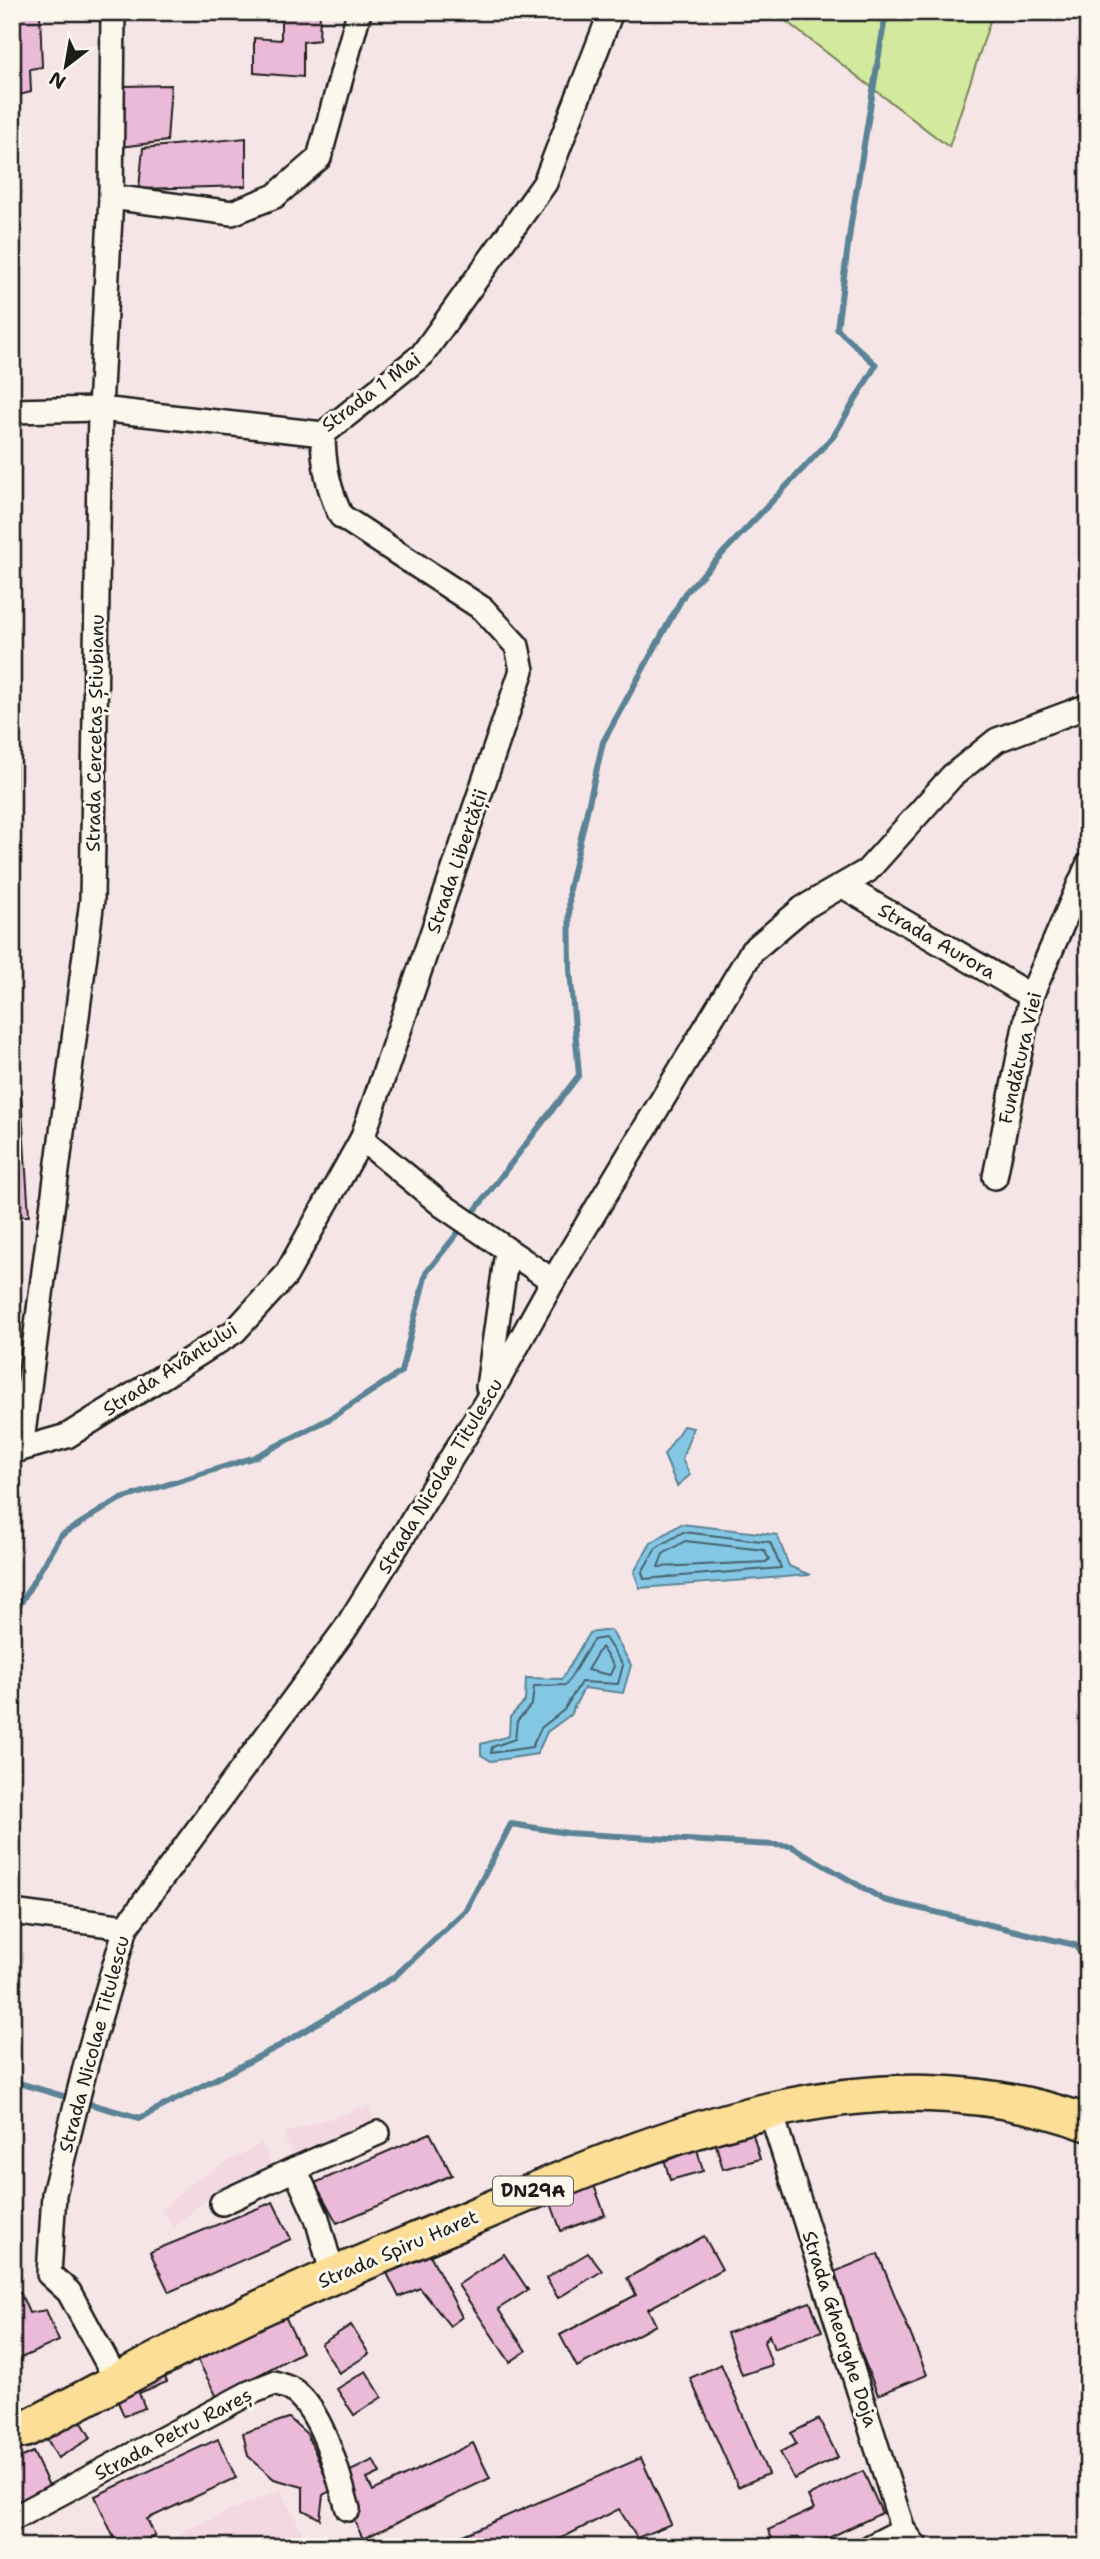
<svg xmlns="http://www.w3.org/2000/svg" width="1100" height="2559" font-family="'Shantell Sans',sans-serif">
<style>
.built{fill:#f3d8e2}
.green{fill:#d3e99d;stroke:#78825c;stroke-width:2}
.water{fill:#84c7e5;stroke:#5a8395;stroke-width:2}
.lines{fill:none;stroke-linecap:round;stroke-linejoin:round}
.shore{stroke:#46606c;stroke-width:2}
.stream{stroke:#5a8395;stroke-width:6}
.building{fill:#ecbad9;stroke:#1c1c1c;stroke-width:2}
.street-casing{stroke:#1c1c1c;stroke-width:28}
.primary-casing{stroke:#1c1c1c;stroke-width:40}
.street{stroke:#fbf7ec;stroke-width:23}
.primary{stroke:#fdde96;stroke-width:35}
.labels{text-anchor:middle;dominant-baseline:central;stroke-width:6;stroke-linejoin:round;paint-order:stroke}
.shield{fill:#fbf7ec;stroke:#5f5e5a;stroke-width:2}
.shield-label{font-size:18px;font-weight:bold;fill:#1c1c1c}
.street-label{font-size:19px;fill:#1c1c1c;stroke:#fbf7ec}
</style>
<rect width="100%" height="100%" fill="#f6e5e6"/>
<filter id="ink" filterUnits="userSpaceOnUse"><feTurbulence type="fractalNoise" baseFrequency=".0143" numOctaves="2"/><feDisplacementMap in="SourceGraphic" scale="14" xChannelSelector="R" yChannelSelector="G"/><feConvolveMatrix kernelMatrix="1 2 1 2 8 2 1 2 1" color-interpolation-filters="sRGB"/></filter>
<g filter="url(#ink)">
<g class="built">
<polygon points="369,2105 375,2124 292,2155 283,2134"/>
<polygon points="262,2143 271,2163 216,2192 174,2227 161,2210 193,2181"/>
<polygon points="281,2489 304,2536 282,2547 188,2547 181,2532"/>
</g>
<polygon class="green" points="774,12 993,12 949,147"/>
<g class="water">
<polygon points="683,1426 693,1428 682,1459 690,1475 677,1486 664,1455"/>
<polygon points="681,1524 777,1535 789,1566 810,1575 640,1588 634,1572 651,1543"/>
<polygon points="611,1630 631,1665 623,1693 584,1688 570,1715 547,1732 537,1754 491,1761 481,1755 481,1744 509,1736 510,1717 525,1701 526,1678 562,1679 589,1633"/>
</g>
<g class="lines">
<g class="shore">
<polygon points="683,1532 770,1542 781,1568 644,1579 642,1572 656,1548"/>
<polygon points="685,1541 764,1550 769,1559 766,1562 658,1567 663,1554"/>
<polygon points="605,1638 623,1665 618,1684 581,1682 564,1710 541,1728 532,1747 491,1753 492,1747 515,1739 517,1721 532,1704 534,1686 566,1685 593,1640"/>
<polygon points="601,1647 614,1666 610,1675 587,1670"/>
</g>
<g class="stream">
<polyline points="470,1217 579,1075 570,970 569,889 603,742 685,593 833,437 876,365 837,329 851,223 886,12"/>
<polyline points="12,1618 60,1536 118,1500 255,1457 331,1418 401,1372 426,1273 464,1225"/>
<polyline points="12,2081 73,2099"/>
<polyline points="83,2102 140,2118 279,2046 394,1977 466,1910 511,1824 567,1833 791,1846 884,1900 1075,1945 1088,1964"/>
</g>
</g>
<g class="building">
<polygon points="12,12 40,12 42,67 30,69 31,92 12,97"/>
<polygon points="281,12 320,12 319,40 303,42 303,77 254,73 254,38 281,40"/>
<polygon points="171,85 167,141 120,147 124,86"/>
<polygon points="246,138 246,186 139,189 143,148"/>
<polygon points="12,317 18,377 12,378"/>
<polygon points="12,487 15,487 19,517 12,516"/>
<polygon points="12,670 17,670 20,699 12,699"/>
<rect x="12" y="758" width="4" height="30"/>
<polygon points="12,862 16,862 19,890 12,892"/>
<polygon points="21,1095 29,1216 12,1216 12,1096"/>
<polygon points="749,2121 760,2159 723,2169 712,2131"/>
<polygon points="430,2133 452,2175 337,2223 315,2183"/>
<polygon points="694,2138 703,2171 670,2180 661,2148"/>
<polygon points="592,2180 605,2215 561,2231 548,2195"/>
<polygon points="273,2202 291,2239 169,2292 150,2252"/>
<polygon points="418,2231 462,2317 450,2326 420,2288 399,2297 381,2261"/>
<polygon points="704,2236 722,2269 648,2309 656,2325 577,2367 560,2335 636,2295 627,2278"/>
<polygon points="588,2253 602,2271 558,2298 546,2278"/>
<polygon points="504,2254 528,2290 498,2309 526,2351 510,2362 458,2285"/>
<polygon points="878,2254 927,2375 878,2395 829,2274"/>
<polygon points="273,2291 302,2352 217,2397 190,2345"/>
<polygon points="20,2292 29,2313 46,2310 59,2341 12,2362 12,2295"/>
<polygon points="810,2302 822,2331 774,2349 769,2335 764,2342 772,2365 742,2375 727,2333"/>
<polygon points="351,2325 369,2354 339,2373 321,2344"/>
<polygon points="154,2352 167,2382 139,2393 145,2408 124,2416 105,2372"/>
<polygon points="721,2364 768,2474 738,2487 690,2378"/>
<polygon points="366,2371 382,2397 354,2415 337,2389"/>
<polygon points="65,2393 91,2438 58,2458 32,2413"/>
<polygon points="289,2418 307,2434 332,2490 323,2495 320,2519 303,2510 303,2487 274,2479 248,2456 243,2433"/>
<polygon points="819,2419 838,2457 794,2479 780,2452 796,2444 791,2433"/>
<polygon points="218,2439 236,2478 147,2519 155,2536 130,2547 118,2547 95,2496"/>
<polygon points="473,2443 490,2478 363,2539 334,2479 373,2460 380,2473 367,2479 373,2491"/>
<polygon points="33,2452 52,2492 12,2510 12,2462"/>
<polygon points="641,2458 671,2524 637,2538 619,2509 544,2547 435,2547"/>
<polygon points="863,2471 882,2513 809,2547 776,2547 768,2530 814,2509 808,2496"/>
</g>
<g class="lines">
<g class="street-casing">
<g id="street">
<polyline points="111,197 232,213 275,196 319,158 359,12"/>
<polyline points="12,411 100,409 323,434 422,355 545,183 611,12"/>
<polyline points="843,886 1031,996"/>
<polyline points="362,1139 442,1205 553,1281"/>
<polyline points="995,1177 1031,996 1088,865"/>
<polyline points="488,1387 507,1252"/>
<path d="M12,1447L21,1449L67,1436L165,1375L235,1331L286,1275L362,1139L522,670L517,646L483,609L341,516C328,489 323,464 323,434"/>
<polyline points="21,1449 92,900 100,409 111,197 113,12"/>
<polyline points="12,1912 126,1927"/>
<polyline points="770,2109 903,2530 916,2547"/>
<polyline points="222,2203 295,2169"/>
<polyline points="333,2276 317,2218 295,2169 378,2133"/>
<polyline points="116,2379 69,2292 49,2274 54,2194 87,2060 126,1927 346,1628 486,1402 553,1281 752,951 803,908 867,871 952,776 997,740 1088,706"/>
<path d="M12,2519L249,2393L274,2383C280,2385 289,2387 294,2391C324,2414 338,2475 348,2509"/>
<polyline points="870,2547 903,2530"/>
</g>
</g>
<g class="primary-casing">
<path id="primary" d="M12,2432L26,2429C112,2385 196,2337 285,2297C343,2270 404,2246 463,2221C662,2136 871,2045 1088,2123"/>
</g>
<use href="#street" class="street"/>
<use href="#primary" class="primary"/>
</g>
</g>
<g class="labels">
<rect class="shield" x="493" y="2176.5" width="80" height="29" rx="5"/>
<g class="shield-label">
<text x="533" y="2191">DN29A</text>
</g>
<g class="street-label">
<text transform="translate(371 392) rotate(-37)">Strada 1 Mai</text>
<text transform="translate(95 733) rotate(-89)">Strada Cercetaș Știubianu</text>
<text transform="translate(457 861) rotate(-71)">Strada Libertății</text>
<text transform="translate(937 941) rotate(30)">Strada Aurora</text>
<text transform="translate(1020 1058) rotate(-77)">Fundătura Viei</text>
<text transform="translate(170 1369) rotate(-33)">Strada Avântului</text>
<text transform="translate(440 1476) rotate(-59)">Strada Nicolae Titulescu</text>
<text transform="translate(94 2044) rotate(-75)">Strada Nicolae Titulescu</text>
<text transform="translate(398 2249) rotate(-23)">Strada Spiru Haret</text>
<text transform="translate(840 2329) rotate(72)">Strada Gheorghe Doja</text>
<text transform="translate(173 2434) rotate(-28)">Strada Petru Rareș</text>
</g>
</g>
<rect width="1100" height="2559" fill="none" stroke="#fbf7ec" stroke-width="42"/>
<rect x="21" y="21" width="1058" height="2517" fill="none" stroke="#1c1c1c" stroke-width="2.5" filter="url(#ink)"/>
<g transform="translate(66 66) rotate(211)" stroke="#fbf7ec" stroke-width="5" paint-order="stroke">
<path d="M0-5L12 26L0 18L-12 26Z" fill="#1c1c1c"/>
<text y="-10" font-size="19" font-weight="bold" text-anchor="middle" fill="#1c1c1c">N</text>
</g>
</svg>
